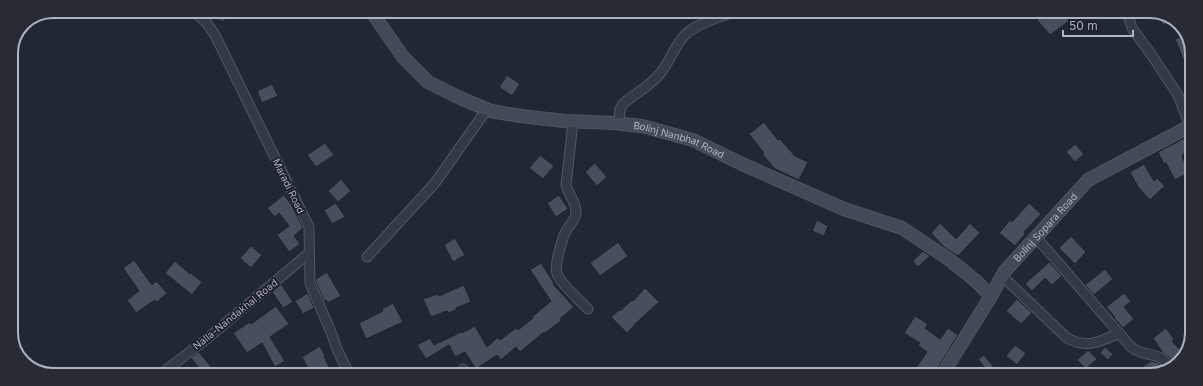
<svg xmlns="http://www.w3.org/2000/svg" width="1203" height="386" font-family="Inter,sans-serif">
<style>
.building{fill:#484f5c;stroke:#1c212a}
.lines{fill:none;stroke-linecap:round;stroke-linejoin:round}
.street-casing{stroke:#525761;stroke-width:11}
.secondary-casing{stroke:#525761;stroke-width:14}
.street{stroke:#343a43;stroke-width:9}
.secondary{stroke:#434956;stroke-width:12}
.labels{text-anchor:middle;dominant-baseline:central;stroke-width:3.5;stroke-linejoin:round;paint-order:stroke}
.street-label{font-size:10px;fill:#afb4c0;stroke:#1a1f28}
.rim{fill:none;stroke:#afb4c0;stroke-width:2}
</style>
<rect width="100%" height="100%" fill="#222832"/>
<g class="building">
<polygon points="213,11 236,11 222,22"/>
<polygon points="1046,12 1064,12 1069,21 1050,35 1037,20"/>
<polygon points="1161,12 1171,19 1164,25 1156,17"/>
<polygon points="1186,35 1192,50 1192,81 1175,39"/>
<polygon points="507,75 520,84 512,96 499,87"/>
<polygon points="272,84 278,96 262,103 257,91"/>
<polygon points="764,122 778,140 780,139 795,156 808,162 799,180 775,169 762,154 764,153 749,134"/>
<polygon points="1192,134 1191,150 1183,154 1183,156 1182,157 1190,172 1175,180 1166,163 1164,164 1158,152"/>
<polygon points="325,143 334,155 316,167 307,155"/>
<polygon points="1075,144 1084,154 1075,162 1066,152"/>
<polygon points="540,155 554,166 543,179 529,168"/>
<polygon points="595,163 607,177 597,186 585,172"/>
<polygon points="1144,164 1154,181 1157,178 1165,186 1150,200 1138,187 1130,172"/>
<polygon points="341,179 351,191 338,202 328,191"/>
<polygon points="284,195 291,204 303,228 294,236 300,244 289,252 277,235 289,226 279,213 275,217 267,208"/>
<polygon points="559,195 568,209 556,217 547,203"/>
<polygon points="336,203 345,217 332,224 324,210"/>
<polygon points="1029,203 1041,214 1024,232 1025,234 1015,246 999,233 1010,220 1012,222"/>
<polygon points="817,220 828,226 824,236 812,231"/>
<polygon points="940,223 956,239 970,223 980,233 958,256 945,248 931,233"/>
<polygon points="1071,236 1086,252 1075,264 1059,248"/>
<polygon points="455,238 465,255 453,262 444,245"/>
<polygon points="618,242 628,256 600,276 590,263"/>
<polygon points="251,246 262,255 251,268 240,258"/>
<polygon points="923,251 930,256 918,267 913,261"/>
<polygon points="134,260 152,285 156,281 167,293 157,302 155,300 136,313 127,300 139,291 123,268"/>
<polygon points="175,261 190,274 191,273 202,282 192,295 165,273"/>
<polygon points="1049,262 1062,276 1052,285 1045,278 1032,291 1025,284"/>
<polygon points="541,263 554,283 553,284 574,307 560,319 561,321 545,333 544,332 520,352 516,347 501,360 497,355 476,369 465,352 455,357 449,345 426,359 417,345 430,338 434,345 461,332 462,333 475,326 487,347 498,337 500,340 516,328 518,330 533,318 532,317 551,301 530,270"/>
<polygon points="1105,269 1113,279 1094,295 1085,285"/>
<polygon points="327,272 341,296 328,303 326,300 324,301 316,282 316,279"/>
<polygon points="281,284 293,302 283,308 272,292"/>
<polygon points="464,285 471,302 456,308 456,310 448,313 447,311 431,317 423,299 438,294 439,296"/>
<polygon points="645,288 659,302 634,325 634,326 627,333 611,317 619,310 620,311 632,300 633,301"/>
<polygon points="308,293 314,308 303,314 295,301"/>
<polygon points="1124,293 1131,301 1124,307 1134,319 1123,328 1114,318 1115,317 1106,307"/>
<polygon points="1017,299 1032,313 1021,324 1006,311"/>
<polygon points="393,303 403,322 366,339 359,323 383,311 382,309"/>
<polygon points="276,306 289,324 270,337 285,361 275,367 262,343 247,353 233,333 250,322 251,324"/>
<polygon points="915,316 928,324 925,328 940,339 948,328 958,335 936,371 935,375 911,375 927,352 918,345 920,343 904,333"/>
<polygon points="1166,328 1174,339 1172,341 1184,354 1175,365 1170,358 1163,353 1153,338"/>
<polygon points="1015,345 1026,353 1017,365 1006,356"/>
<polygon points="320,346 325,356 324,357 331,370 325,374 311,374 302,357"/>
<polygon points="1105,347 1113,354 1108,360 1100,353"/>
<polygon points="1088,350 1097,359 1086,369 1077,360"/>
<polygon points="199,352 217,374 204,374 191,358"/>
<polygon points="984,355 1000,375 990,375 978,359"/>
<polygon points="1151,361 1158,363 1163,368 1157,373 1150,375 1131,375"/>
</g>
<g class="lines">
<g class="street-casing">
<g id="street">
<polyline points="193,11 206,22 215,35 309,227 310,283 331,332 337,349 349,374"/>
<polyline points="739,12 750,12"/>
<polyline points="1127,12 1132,28 1153,57 1178,95 1190,126"/>
<path d="M573,122L566,185C568,194 577,203 576,213C575,222 567,227 564,235C561,245 554,265 557,274C561,284 580,301 588,309"/>
<path d="M619,123L620,109L623,104C634,94 647,88 657,77C669,65 673,48 684,36C692,26 721,16 734,12"/>
<path d="M1036,237L1131,347C1146,359 1159,349 1170,368"/>
<polyline points="367,257 435,183 487,109"/>
<path d="M1002,276L1067,338C1087,349 1100,342 1119,333"/>
<polyline points="161,374 209,337 309,253"/>
<polyline points="461,374 463,369"/>
</g>
</g>
<g class="secondary-casing">
<g id="secondary">
<path id="s1" d="M371,11L403,57L428,82L460,98L491,111L520,116L565,121L613,123L642,126L693,140L742,164L844,209L902,228L950,260L976,281L991,296"/>
<path id="s2" d="M942,375L991,296L1005,271L1088,180L1192,125"/>
</g>
</g>
<use href="#street" class="street"/>
<use href="#secondary" class="secondary"/>
</g>
<g class="labels">
<g class="street-label">
<text stroke="none"><textPath href="#s1" startOffset="352">Bolinj Nanbhat Road</textPath></text>
<text transform="translate(289 186) rotate(64)">Maradi Road</text>
<text stroke="none"><textPath href="#s2" startOffset="181">Bolinj Sopara Road</textPath></text>
<text transform="translate(235 314) rotate(-39)">Nalla-Nandakhal Road</text>
</g>
</g>
<path d="M0 0H1203V386H0ZM53 18H1150A35 35 0 0 1 1185 53V333A35 35 0 0 1 1150 368H53A35 35 0 0 1 18 333V53A35 35 0 0 1 53 18Z" fill="#262b34" fill-rule="evenodd"/>
<path class="rim" d="M53 18H1150A35 35 0 0 1 1185 53V333A35 35 0 0 1 1150 368H53A35 35 0 0 1 18 333V53A35 35 0 0 1 53 18Z"/>
<path d="M1063 30v6h70v-6" fill="none" stroke="#afb4c0" stroke-width="2"/>
<text x="1069" y="30" font-size="12" fill="#afb4c0" stroke="#1a1f28" stroke-width="3" paint-order="stroke">50 m</text>
</svg>
